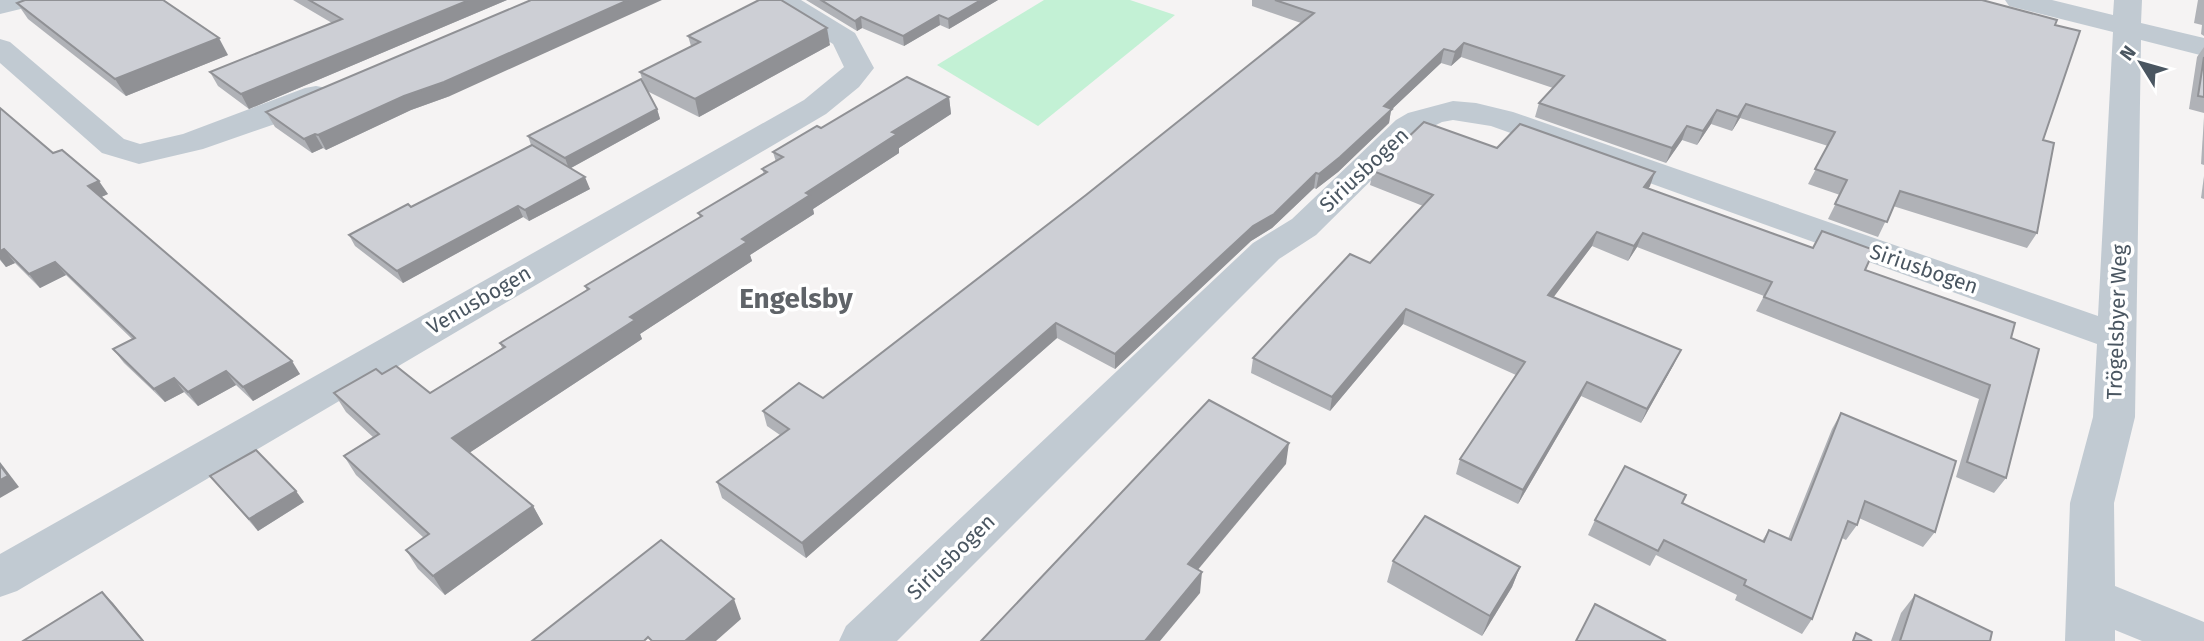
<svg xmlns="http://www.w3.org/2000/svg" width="2204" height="641" font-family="'Fira Sans',sans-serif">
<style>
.green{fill:#c3f1d5}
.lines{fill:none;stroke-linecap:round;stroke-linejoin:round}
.minor{fill:#c1cad2;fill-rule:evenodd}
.wall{fill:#b0b2b7}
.shaded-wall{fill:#909195}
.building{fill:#cdcfd5;stroke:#909195;stroke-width:2}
.labels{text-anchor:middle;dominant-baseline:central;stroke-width:7;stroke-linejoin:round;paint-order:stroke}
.street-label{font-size:21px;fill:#4a5661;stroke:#fff}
.district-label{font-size:28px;font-weight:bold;fill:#5f6368;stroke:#fff}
</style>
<rect width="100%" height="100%" fill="#f5f3f3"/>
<polygon class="green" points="1044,0 1130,0 1175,15 1038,126 937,65"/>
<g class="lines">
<g class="minor">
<polygon points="0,0 37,0 33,6 0,14"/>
<polygon points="768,0 801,0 855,33 874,68 859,87 826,114 17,591 0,597 0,554 804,100 844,67 833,44 772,6"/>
<polygon points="2005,0 2052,0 2113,15 2114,0 2142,0 2141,23 2204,38 2204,56 2141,40 2135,417 2114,503 2115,586 2204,622 2204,641 2142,641 2115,630 2115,641 2065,641 2070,503 2093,417 2097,344 1491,126 1453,120 1442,122 1418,134 1316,235 1279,259 897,641 839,641 846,626 1253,243 1292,219 1396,120 1408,113 1453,101 1476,103 1513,112 2098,316 2113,32 2009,6"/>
<polygon points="0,39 10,42 124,139 140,144 183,134 305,88 316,86 327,88 331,95 327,102 275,124 203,149 139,164 102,153 0,63"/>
</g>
</g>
<g class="wall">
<polygon points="293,0 507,0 249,109 218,86 210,72 332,23"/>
<polygon points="806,0 998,0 949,29 940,25 904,46 862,28 857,31"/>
<polygon points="1252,0 1982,0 2055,25 2043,140 2037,233 2027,248 1893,206 1878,237 1828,219 1840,195 1808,184 1828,146 1740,118 1732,131 1711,124 1697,145 1682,140 1666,163 1535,117 1539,103 1553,88 1461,57 1451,66 1441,63 1391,110 1389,123 1338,172 1316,189 1314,188 1272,228 1251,241 1115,369 1057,338 806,558 722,498 717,482 780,435 767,426 763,411 823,398 1086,195 1301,23 1252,6"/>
<polygon points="2198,0 2204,0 2204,36 2201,34 2202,25 2194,23"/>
<polygon points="17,3 228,55 126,96 28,19"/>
<polygon points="688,36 830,45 699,117 647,91 657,109 660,119 571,168 590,189 529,221 523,217 403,283 355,246 349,235 411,207 531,145 528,136 643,82 640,72 691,46"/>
<polygon points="2204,47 2204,113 2189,109 2197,57"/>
<polygon points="450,96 411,110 326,150 323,148 312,153 275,127 266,112"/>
<polygon points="949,97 951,114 899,148 899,153 813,209 814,214 750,255 752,261 640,334 642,339 469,453 533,506 543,524 445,595 418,569 406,550 424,538 356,475 344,456 374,438 346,412 334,393 382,374 430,393 502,348 500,343 587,291 585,286 700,217 698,213 764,174 762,169 776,162 773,152 821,128"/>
<polygon points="0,108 53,153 108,194 101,197 300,374 253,401 236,385 198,406 184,392 165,402 124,363 113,349 133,340 66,275 40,288 15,263 6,267 0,260"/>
<polygon points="2204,117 2204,165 2201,164"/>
<polygon points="1497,148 1650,186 1648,188 1865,270 2011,338 2006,478 1994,493 1956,477 1979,399 1756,311 1764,296 1637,247 1628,261 1592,246 1553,297 1674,364 1641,423 1581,396 1518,504 1456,474 1460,459 1516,375 1403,324 1330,411 1251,373 1253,358 1370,263 1423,206 1370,185 1373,171"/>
<polygon points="2204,176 2204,199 2201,198"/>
<polygon points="1841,413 1935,532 1923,547 1859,518 1857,525 1846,540 1842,538 1812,619 1802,634 1735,600 1737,595 1656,555 1650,566 1588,535 1595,520 1682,503 1762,541 1769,530 1788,539 1832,429"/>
<polygon points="210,476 304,502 258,531"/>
<polygon points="1393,561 1520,567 1512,587 1482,636 1387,582"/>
<polygon points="1915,595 1990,641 1891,641 1901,613"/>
</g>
<g class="shaded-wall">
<polygon points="469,0 507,0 249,109 241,94"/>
<polygon points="628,0 662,0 450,96 411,110 326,150 318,135 404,96"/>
<polygon points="981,0 998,0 949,29 948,19"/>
<polygon points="939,15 940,25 904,46 903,36"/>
<polygon points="861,17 862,28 857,31 855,21"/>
<polygon points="827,28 830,45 699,117 695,99"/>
<polygon points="219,38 228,55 126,96 115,79"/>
<polygon points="1464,43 1461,57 1451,66 1455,52"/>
<polygon points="1444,49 1441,63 1391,110 1389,123 1338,172 1316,189 1319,174 1384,106"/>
<polygon points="949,97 951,114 899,148 899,153 813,209 814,214 750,255 752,261 640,334 642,339 463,457 452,438 630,317 892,132"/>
<polygon points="1746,104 1740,118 1732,131 1738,117"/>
<polygon points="657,109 660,119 569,169 565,158"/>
<polygon points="1717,110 1711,124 1697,145 1703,131"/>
<polygon points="1687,126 1682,140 1666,163 1672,148"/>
<polygon points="315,134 323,148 312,153 304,139"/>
<polygon points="1655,172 1650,186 1639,201 1644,187"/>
<polygon points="1316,173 1314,188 1272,228 1251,241 1115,369 1115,354 1253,226"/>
<polygon points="585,177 590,189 529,221 525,210"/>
<polygon points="99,181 108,194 97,199 88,186"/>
<polygon points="518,206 523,217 403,283 397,271"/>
<polygon points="1597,232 1592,246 1544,310 1548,295"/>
<polygon points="1643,233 1637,247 1628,261 1634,246"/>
<polygon points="4,249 15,263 6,267 0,259 0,251"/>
<polygon points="55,262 66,275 40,288 29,274"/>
<polygon points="1406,309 1403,324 1330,411 1332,397"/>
<polygon points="1056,323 1057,338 806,558 802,543"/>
<polygon points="1681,350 1674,364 1641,423 1647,409"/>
<polygon points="292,361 300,374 253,401 243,387"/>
<polygon points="226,371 236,385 198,406 188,392"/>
<polygon points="174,378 184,392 165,402 154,389"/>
<polygon points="1587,382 1581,396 1518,504 1523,490"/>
<polygon points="1289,443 1286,464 1186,584 1188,564"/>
<polygon points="0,462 19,487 0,498"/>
<polygon points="296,491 304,502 258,531 249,519"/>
<polygon points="533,506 543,524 445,595 433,576"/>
<polygon points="1520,567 1512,587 1482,636 1490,616"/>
<polygon points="1202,572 1200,593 1160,641 1145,641"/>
<polygon points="102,592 113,603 144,641 143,641"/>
<polygon points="734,599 741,619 716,641 685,641"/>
</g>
<g class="building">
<polygon points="25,0 163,0 219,38 115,79 17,3"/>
<polygon points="309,0 469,0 241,94 210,72 342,19"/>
<polygon points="531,0 628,0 444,82 404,96 318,135 315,134 304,139 266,112"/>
<polygon points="759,0 781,0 827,28 695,99 640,72 700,42 688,36"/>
<polygon points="821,0 981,0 948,19 939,15 903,36 861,17 855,21"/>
<polygon points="1275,0 1982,0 2057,20 2055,25 2080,31 2043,140 2054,143 2037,233 1900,191 1887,222 1835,204 1847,180 1815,169 1835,132 1746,104 1738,117 1717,110 1703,131 1687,126 1672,148 1539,103 1564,76 1464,43 1455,52 1444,49 1384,106 1392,109 1340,157 1319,174 1316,173 1274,214 1253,226 1115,354 1056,323 802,543 717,482 789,429 763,411 799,383 823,398 1086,195 1314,13"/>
<polygon points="2204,57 2204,97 2198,96"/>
<polygon points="907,77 949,97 892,132 897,134 806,193 810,195 742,239 747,242 630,317 635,320 452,438 533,506 433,576 406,550 429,534 344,456 379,434 334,393 376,369 382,374 396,366 430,393 505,347 500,343 589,289 585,286 702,216 698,213 767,172 762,169 783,157 773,152 817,126 821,128"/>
<polygon points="641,79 657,109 565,158 528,136"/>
<polygon points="0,108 53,153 62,150 99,181 88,186 292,361 243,387 226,371 188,392 174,378 154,389 113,349 135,338 55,262 29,274 4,249 0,251"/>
<polygon points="1424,122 1497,148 1520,124 1655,172 1644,187 1813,248 1822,231 1874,250 1865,270 2015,323 2011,338 2039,349 2006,478 1967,462 1990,385 1764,297 1772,282 1643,233 1634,246 1597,232 1548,295 1681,350 1647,409 1587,382 1523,490 1460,459 1525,362 1406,309 1332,397 1253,358 1350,254 1370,263 1433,195 1373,171"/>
<polygon points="532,145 585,177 525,210 518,206 397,271 349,235 408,204 411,207"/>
<polygon points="1209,400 1289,443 1188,564 1202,572 1145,641 981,641"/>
<polygon points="1841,413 1956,461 1935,532 1865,501 1857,525 1848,521 1812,619 1744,585 1746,580 1664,540 1658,551 1595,520 1625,466 1686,495 1682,503 1764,542 1769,530 1791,540"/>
<polygon points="256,450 296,491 249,519 210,476"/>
<polygon points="0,465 8,476 0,480"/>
<polygon points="1425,516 1520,567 1490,616 1393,561"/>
<polygon points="661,540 734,599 685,641 652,641 648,637 644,641 532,641"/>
<polygon points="102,592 143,641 23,641"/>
<polygon points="1915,595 1992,632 1990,641 1900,641"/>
<polygon points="1595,604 1666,641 1576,641"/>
<polygon points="1856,633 1872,641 1853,641"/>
</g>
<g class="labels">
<g class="street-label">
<text transform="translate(1364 170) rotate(-43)">Siriusbogen</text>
<text transform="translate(1924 269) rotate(19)">Siriusbogen</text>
<text transform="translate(479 300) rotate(-30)">Venusbogen</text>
<text transform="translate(2117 322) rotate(-88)">Trögelsbyer Weg</text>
<text transform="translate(951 557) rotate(-44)">Siriusbogen</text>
</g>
<g class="district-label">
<text x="796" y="298">Engelsby</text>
</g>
</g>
<g transform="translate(2141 63) rotate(307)" stroke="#ffffff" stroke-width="5" paint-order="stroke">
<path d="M0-5L12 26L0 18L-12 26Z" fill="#4a5661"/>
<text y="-10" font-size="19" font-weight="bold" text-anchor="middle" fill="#4a5661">N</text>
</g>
</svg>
